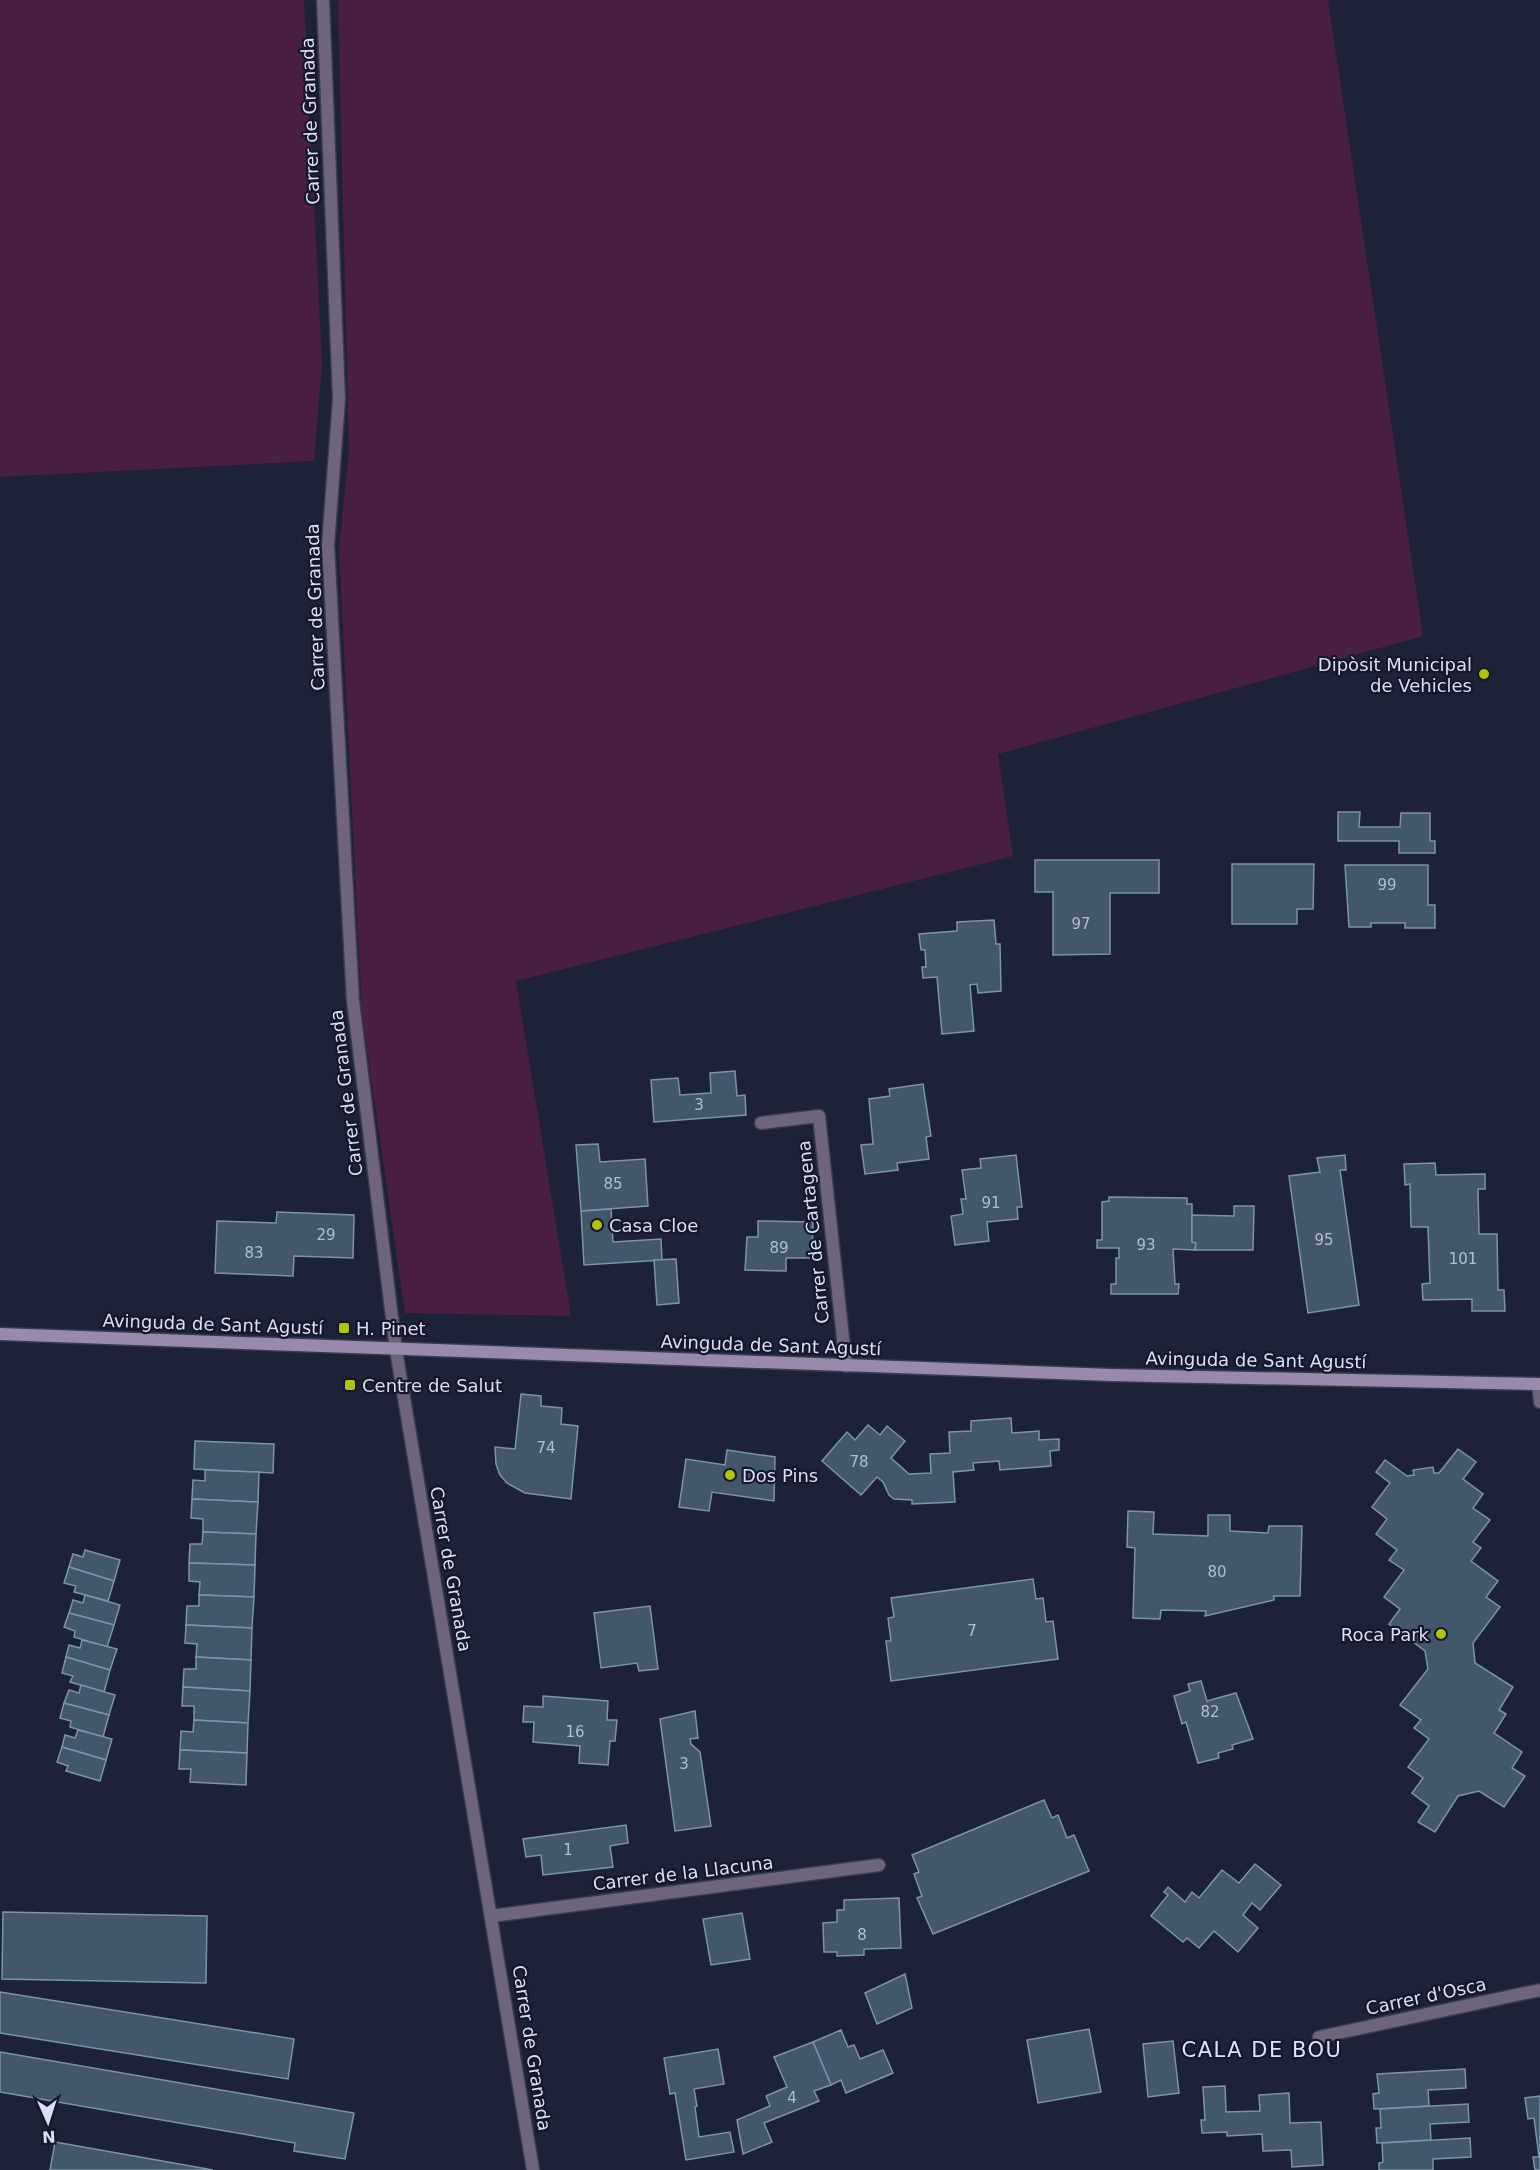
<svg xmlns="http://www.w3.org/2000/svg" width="1540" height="2170" font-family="'DejaVu Sans',sans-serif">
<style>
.green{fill:#49203f}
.building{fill:#425769;stroke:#7c94a7;stroke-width:1.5}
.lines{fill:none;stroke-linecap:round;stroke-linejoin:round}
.lane-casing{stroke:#393c50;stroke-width:15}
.street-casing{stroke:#393c50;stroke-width:15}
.secondary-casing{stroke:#393c50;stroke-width:15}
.lane{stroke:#6e657a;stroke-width:12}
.street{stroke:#6e657a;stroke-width:12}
.secondary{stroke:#9989ab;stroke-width:12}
.poi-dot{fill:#afc506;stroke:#15182c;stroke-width:2}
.labels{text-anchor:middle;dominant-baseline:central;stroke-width:4.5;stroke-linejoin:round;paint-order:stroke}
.number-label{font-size:15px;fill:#b6bdcc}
.street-label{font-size:18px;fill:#dcdfed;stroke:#15182c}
.poi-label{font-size:18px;fill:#dcdfed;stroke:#15182c;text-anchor:start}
.quarter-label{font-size:21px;letter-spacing:1.5px;fill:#dbe2fe;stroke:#15182c}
</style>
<rect width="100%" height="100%" fill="#1e2236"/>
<g class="green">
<polygon points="0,0 304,0 322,364 314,461 0,477"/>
<polygon points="338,0 1328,0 1423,636 998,754 1013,856 516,981 571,1316 405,1313 362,1015 339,548 349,451"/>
</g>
<g class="building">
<polygon points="1338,812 1360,812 1359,827 1400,827 1401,813 1430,813 1430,841 1435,841 1435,853 1399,853 1399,841 1338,841"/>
<polygon points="1035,860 1159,860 1159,893 1110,893 1110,954 1053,955 1053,892 1035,892"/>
<polygon points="1232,864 1314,864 1313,909 1297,909 1297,924 1232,924"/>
<polygon points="1345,865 1428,865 1428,905 1435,905 1435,928 1405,928 1405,923 1371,923 1371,927 1349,927"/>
<polygon points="994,920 996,944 1000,944 1001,991 978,993 977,984 970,985 974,1031 942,1034 937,977 923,978 922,967 926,967 925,950 921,950 919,934 957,931 957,922"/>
<polygon points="735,1071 737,1096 745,1095 746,1115 654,1122 651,1080 678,1078 680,1095 711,1093 710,1073"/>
<polygon points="923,1084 931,1136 926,1137 929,1159 897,1163 898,1170 865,1174 861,1145 873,1144 869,1099 890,1096 889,1089"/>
<polygon points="598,1144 600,1162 645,1159 648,1206 581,1211 576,1145"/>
<polygon points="1016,1155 1022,1207 1017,1207 1018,1219 987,1222 989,1241 955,1245 951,1216 963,1214 961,1199 966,1199 962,1170 981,1168 980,1159"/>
<polygon points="1345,1155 1346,1170 1340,1170 1359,1305 1308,1313 1289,1176 1320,1172 1317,1158"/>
<polygon points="1435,1163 1436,1175 1485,1174 1485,1189 1478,1189 1479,1234 1497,1234 1498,1290 1504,1290 1505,1311 1472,1311 1472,1299 1423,1300 1422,1284 1430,1283 1428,1227 1411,1227 1410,1184 1405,1185 1404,1164"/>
<polygon points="1109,1197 1187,1198 1187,1204 1192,1204 1192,1242 1196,1243 1195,1250 1173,1249 1175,1284 1179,1284 1178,1294 1111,1294 1111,1284 1116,1284 1116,1258 1119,1258 1119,1248 1097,1248 1097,1240 1102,1240 1102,1202 1109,1201"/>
<polygon points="1234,1206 1254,1206 1253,1250 1195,1250 1196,1243 1192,1242 1192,1215 1234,1216"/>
<polygon points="611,1209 613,1242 661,1239 662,1260 584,1265 581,1211"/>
<polygon points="277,1212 354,1215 353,1258 294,1256 293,1276 215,1273 217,1221 276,1223"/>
<polygon points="758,1221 813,1222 812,1258 786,1258 786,1271 745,1270 747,1237 758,1237"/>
<polygon points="676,1259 679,1303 657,1305 654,1260"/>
<polygon points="521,1394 541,1396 541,1406 562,1408 561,1424 578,1426 571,1499 525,1493 507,1483 500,1475 496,1464 495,1447 515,1449"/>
<polygon points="1011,1418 1012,1433 1039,1431 1039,1440 1059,1439 1059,1450 1050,1451 1051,1466 1000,1470 999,1461 973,1463 974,1470 953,1472 955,1502 912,1504 912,1500 894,1499 889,1495 883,1482 877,1477 861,1495 822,1461 847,1432 855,1440 868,1425 880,1435 887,1426 905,1441 891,1458 909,1474 931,1473 930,1454 950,1453 949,1432 971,1431 971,1421"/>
<polygon points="195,1441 274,1444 273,1473 194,1469"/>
<polygon points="1458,1449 1476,1462 1463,1479 1483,1494 1473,1508 1490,1520 1473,1542 1481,1548 1471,1561 1498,1581 1486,1597 1500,1607 1473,1643 1475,1663 1513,1687 1499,1710 1506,1714 1494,1733 1522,1752 1512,1768 1525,1776 1504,1807 1479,1791 1458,1796 1435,1832 1418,1822 1429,1806 1412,1793 1423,1778 1408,1767 1429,1739 1414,1728 1421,1720 1400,1705 1428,1669 1425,1651 1389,1624 1400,1609 1384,1597 1404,1570 1389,1560 1397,1550 1376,1534 1387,1519 1372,1507 1390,1483 1376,1472 1385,1460 1407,1476 1414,1475 1413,1470 1433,1467 1434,1473 1439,1473"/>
<polygon points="727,1450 775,1457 774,1501 712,1492 709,1511 679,1507 686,1459 725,1465"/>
<polygon points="205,1470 259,1472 258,1502 192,1499 193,1480 205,1481"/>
<polygon points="192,1499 258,1502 256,1534 203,1532 203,1519 191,1518"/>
<polygon points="1128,1511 1154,1512 1153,1534 1208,1536 1208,1515 1230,1515 1230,1531 1268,1533 1269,1526 1302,1526 1300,1596 1274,1596 1274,1600 1205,1616 1206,1611 1161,1610 1160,1619 1133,1618 1135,1548 1127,1547"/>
<polygon points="203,1532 256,1534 255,1565 189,1563 190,1544 202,1544"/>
<polygon points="85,1550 120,1560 114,1581 69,1567 73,1554 83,1557"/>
<polygon points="189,1563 255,1565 254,1597 199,1595 200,1582 189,1581"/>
<polygon points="69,1567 114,1581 108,1601 74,1592 76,1586 64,1583"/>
<polygon points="1033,1579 1036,1599 1043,1598 1046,1622 1053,1621 1058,1659 891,1681 886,1641 891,1641 888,1618 894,1617 891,1598"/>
<polygon points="85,1595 120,1605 114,1625 69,1613 73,1600 83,1603"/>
<polygon points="199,1595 254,1597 252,1628 186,1625 187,1606 199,1606"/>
<polygon points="650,1606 658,1669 639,1671 637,1663 601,1668 594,1613"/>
<polygon points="69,1613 114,1625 107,1647 74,1637 75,1631 64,1627"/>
<polygon points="186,1625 252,1628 251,1660 196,1657 197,1644 185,1643"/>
<polygon points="82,1640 117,1649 110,1670 66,1657 69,1645 80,1648"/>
<polygon points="66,1657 110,1670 104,1692 70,1682 73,1676 62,1673"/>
<polygon points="196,1657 251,1660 250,1691 183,1687 184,1669 196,1669"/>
<polygon points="1201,1681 1207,1701 1236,1693 1253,1739 1232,1745 1233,1749 1218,1753 1219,1758 1198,1763 1186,1722 1182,1724 1174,1696 1190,1691 1188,1684"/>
<polygon points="81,1685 115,1695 109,1715 64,1703 69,1690 79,1693"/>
<polygon points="183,1687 250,1691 248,1723 194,1720 194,1706 182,1706"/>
<polygon points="543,1696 608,1701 607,1720 617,1720 615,1741 610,1741 608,1765 579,1763 580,1746 533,1742 534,1722 523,1722 524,1706 543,1707"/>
<polygon points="64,1703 109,1715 103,1737 70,1727 71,1721 60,1718"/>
<polygon points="695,1711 698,1738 690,1739 691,1744 700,1752 711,1826 675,1831 660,1719"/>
<polygon points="194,1720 248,1723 247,1753 180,1750 181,1731 193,1732"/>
<polygon points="78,1730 112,1739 106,1760 62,1747 65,1735 75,1738"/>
<polygon points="62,1747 106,1760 100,1781 66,1771 68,1766 57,1762"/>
<polygon points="180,1750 247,1753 246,1785 190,1782 191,1769 179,1769"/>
<polygon points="1044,1800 1052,1818 1058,1815 1067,1838 1074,1835 1089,1871 933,1934 917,1898 922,1896 914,1874 919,1872 912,1855"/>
<polygon points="626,1825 628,1843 610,1846 613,1867 543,1875 541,1855 526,1857 523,1839"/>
<polygon points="1255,1864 1281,1885 1260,1910 1252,1903 1243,1915 1258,1928 1238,1952 1214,1931 1199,1948 1187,1938 1183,1942 1151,1916 1168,1895 1164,1892 1168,1887 1185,1902 1192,1892 1199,1898 1222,1870 1239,1883"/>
<polygon points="899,1898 901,1948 864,1949 864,1955 837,1956 837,1952 824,1952 823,1923 837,1922 837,1910 844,1910 844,1900"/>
<polygon points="3,1912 207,1916 206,1983 2,1979"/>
<polygon points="742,1913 750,1959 711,1965 703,1919"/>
<polygon points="905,1974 912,2008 877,2024 865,1993"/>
<polygon points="0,1992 294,2039 288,2079 0,2033"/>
<polygon points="1089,2029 1101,2092 1038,2103 1027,2040"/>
<polygon points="841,2030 848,2047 854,2045 860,2059 883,2050 893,2073 846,2093 841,2080 831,2085 813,2042"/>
<polygon points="1173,2041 1179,2093 1148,2097 1143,2044"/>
<polygon points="813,2042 831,2085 814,2091 819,2101 764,2123 772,2142 743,2154 737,2120 770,2106 766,2096 787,2087 774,2057"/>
<polygon points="718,2049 724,2084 694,2089 697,2106 695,2107 699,2137 730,2132 734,2152 686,2160 675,2093 670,2094 664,2058"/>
<polygon points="0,2052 354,2113 345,2159 294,2151 295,2143 0,2092"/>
<polygon points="1465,2069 1466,2088 1428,2090 1429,2106 1374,2109 1373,2094 1379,2093 1377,2074"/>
<polygon points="1225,2086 1226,2112 1260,2111 1259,2095 1289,2093 1290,2123 1321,2122 1323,2165 1292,2167 1291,2150 1263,2151 1262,2134 1227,2136 1227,2132 1202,2133 1201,2120 1205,2120 1203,2087"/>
<polygon points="1540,2096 1540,2170 1535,2170 1533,2157 1539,2157 1534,2118 1528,2119 1525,2098"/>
<polygon points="1468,2104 1469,2122 1430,2124 1431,2140 1377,2143 1376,2128 1381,2128 1380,2109"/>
<polygon points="1470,2138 1471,2157 1433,2159 1433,2170 1379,2170 1379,2163 1383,2162 1382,2143"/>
<polygon points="55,2142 213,2170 50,2170"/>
</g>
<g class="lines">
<g class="lane-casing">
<g id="lane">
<polyline points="323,0 339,399 328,545 353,1001 396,1350"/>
<polyline points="761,1123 819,1116 846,1366"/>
</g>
</g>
<g class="street-casing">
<g id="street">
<polyline points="396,1350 533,2170"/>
<polyline points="1538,1384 1540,1402"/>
<polyline points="492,1916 879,1865"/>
<polyline points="1319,2037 1540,1990"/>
</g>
</g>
<g class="secondary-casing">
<polyline id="secondary" points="0,1334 1111,1375 1540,1384"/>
</g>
<use href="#lane" class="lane"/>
<use href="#street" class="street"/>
<use href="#secondary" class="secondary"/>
</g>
<g class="poi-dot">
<circle cx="1484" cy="674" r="6"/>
<circle cx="597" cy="1225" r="6"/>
<rect x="338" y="1322" width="12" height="12" rx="3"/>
<rect x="344" y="1379" width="12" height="12" rx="3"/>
<circle cx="730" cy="1475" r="6"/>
<circle cx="1441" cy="1634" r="6"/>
</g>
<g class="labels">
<g class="number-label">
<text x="1387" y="885">99</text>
<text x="1081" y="924">97</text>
<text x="699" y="1105">3</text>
<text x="613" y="1184">85</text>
<text x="991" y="1203">91</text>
<text x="326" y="1235">29</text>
<text x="1324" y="1240">95</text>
<text x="1146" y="1245">93</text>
<text x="779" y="1248">89</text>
<text x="254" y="1253">83</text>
<text x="1463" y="1259">101</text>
<text x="546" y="1448">74</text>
<text x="859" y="1462">78</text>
<text x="1217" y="1572">80</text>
<text x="972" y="1631">7</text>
<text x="1210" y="1712">82</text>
<text x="575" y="1732">16</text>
<text x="684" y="1764">3</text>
<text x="568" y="1850">1</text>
<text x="862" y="1935">8</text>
<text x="792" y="2098">4</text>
</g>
<g class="street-label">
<text transform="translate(310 121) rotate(-92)">Carrer de Granada</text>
<text transform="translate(315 607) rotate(-92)">Carrer de Granada</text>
<text transform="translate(346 1093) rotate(-97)">Carrer de Granada</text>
<text transform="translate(813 1232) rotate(-96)">Carrer de Cartagena</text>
<text transform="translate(213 1324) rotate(2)">Avinguda de Sant Agustí</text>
<text transform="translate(771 1345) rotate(2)">Avinguda de Sant Agustí</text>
<text transform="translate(1256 1360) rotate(1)">Avinguda de Sant Agustí</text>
<text transform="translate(451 1569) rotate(80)">Carrer de Granada</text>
<text transform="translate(683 1873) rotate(-7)">Carrer de la Llacuna</text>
<text transform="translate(1426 1996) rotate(-12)">Carrer d'Osca</text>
<text transform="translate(532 2048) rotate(81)">Carrer de Granada</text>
</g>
<g class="poi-label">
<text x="1472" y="664" text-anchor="end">Dipòsit Municipal<tspan x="1472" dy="21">de Vehicles</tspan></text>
<text x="609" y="1225">Casa Cloe</text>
<text x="356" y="1328">H. Pinet</text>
<text x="362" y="1385">Centre de Salut</text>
<text x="742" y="1475">Dos Pins</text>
<text x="1429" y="1634" text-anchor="end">Roca Park</text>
</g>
<g class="quarter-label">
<text x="1262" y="2050">CALA DE BOU</text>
</g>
</g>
<g transform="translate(48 2122) rotate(177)" stroke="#15182c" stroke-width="4.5" paint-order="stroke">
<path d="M0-4.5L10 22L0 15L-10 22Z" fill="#dcdfed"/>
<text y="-9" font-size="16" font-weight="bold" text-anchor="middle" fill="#dcdfed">N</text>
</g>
</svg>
